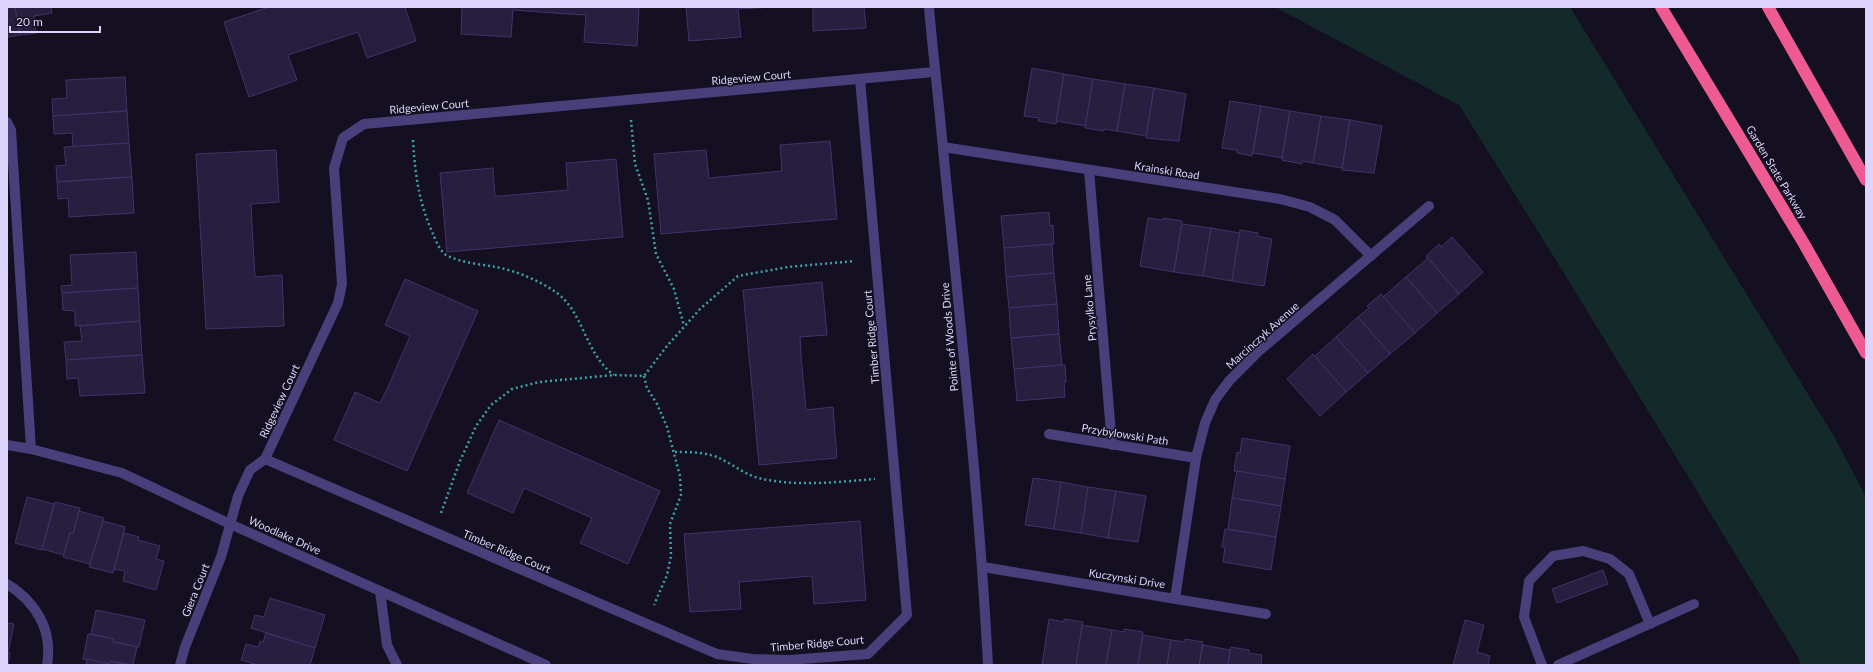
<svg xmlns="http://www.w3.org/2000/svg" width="1873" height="672" font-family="Lato,sans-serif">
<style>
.green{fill:#13292a}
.building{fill:#281e40;stroke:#433269}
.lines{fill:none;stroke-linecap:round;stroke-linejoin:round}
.path{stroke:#3ba3a8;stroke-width:2.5;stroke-dasharray:2 3;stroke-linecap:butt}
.minor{stroke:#483f7b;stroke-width:10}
.highway{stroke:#ee5b92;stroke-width:12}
.labels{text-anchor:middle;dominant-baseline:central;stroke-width:3;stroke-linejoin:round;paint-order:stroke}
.street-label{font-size:11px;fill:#dcd4fb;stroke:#141021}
</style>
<rect width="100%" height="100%" fill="#141021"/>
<polygon class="green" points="1275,7 1570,7 1835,438 1866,497 1866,665 1801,665 1798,657 1567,278 1459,105"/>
<g class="building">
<polygon points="7,7 15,7 20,35 7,37"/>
<polygon points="15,7 51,7 52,13 34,16 36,33 20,35"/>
<polygon points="269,7 405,7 416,41 367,58 358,32 288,55 297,80 249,97 224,22"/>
<polygon points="462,7 639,7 637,46 584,42 586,15 568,14 513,10 511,37 461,34"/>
<polygon points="686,7 775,7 738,9 741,37 689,41"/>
<polygon points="813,7 864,7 866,28 813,31"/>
<polygon points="1032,68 1064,74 1056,124 1038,121 1039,118 1024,116"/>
<polygon points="1064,74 1093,79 1086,126 1056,121"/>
<polygon points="125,77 127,111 53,116 52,99 67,98 66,80"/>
<polygon points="1093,79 1125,84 1117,131 1104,129 1104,131 1085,128"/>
<polygon points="1125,84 1154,88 1146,136 1117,131"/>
<polygon points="1154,88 1186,94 1179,141 1146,138"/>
<polygon points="1230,101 1261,106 1252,156 1237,153 1237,150 1222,148"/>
<polygon points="1261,106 1290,111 1282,158 1253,153"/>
<polygon points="127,111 129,143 73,147 72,133 54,134 53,116"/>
<polygon points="1290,111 1321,116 1313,163 1302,161 1302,164 1282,160"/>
<polygon points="1321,116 1350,120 1342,168 1313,163"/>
<polygon points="1350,120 1382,126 1374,173 1342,170"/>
<polygon points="830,141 837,219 661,234 654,154 706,150 709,178 782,171 780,145"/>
<polygon points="129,143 132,177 57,182 56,166 66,165 64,147"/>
<polygon points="276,150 279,202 251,204 251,206 255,277 282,275 284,326 206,329 196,154"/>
<polygon points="616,159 623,237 447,252 440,173 493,168 495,196 500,196 568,190 566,163"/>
<polygon points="132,177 134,213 69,217 68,198 58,199 57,182"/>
<polygon points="1049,212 1050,226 1053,225 1054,244 1004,248 1001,216"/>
<polygon points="1148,218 1163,220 1163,218 1182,221 1174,272 1140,266"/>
<polygon points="1182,224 1211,228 1203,276 1174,272"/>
<polygon points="1211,228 1240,233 1232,281 1203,276"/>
<polygon points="1240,230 1258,233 1257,236 1272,239 1264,286 1232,281"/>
<polygon points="1452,237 1483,272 1459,294 1426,256 1439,244 1441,247"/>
<polygon points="1052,244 1054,273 1006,277 1004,248"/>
<polygon points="136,252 138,288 62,293 61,286 72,285 70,255"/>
<polygon points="1428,258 1459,294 1437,313 1406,277"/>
<polygon points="1054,273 1057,304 1009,308 1006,277"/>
<polygon points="1406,277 1437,313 1415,333 1383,297"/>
<polygon points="405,279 478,311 407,471 334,440 355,392 380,403 388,387 410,336 385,325"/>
<polygon points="822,282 827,335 800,337 801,355 806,410 833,407 837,458 759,465 743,290"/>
<polygon points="138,288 140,321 75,326 75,311 63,310 62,293"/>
<polygon points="1381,294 1415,333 1390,354 1358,317 1369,308 1367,306"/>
<polygon points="1057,304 1059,334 1011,338 1009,308"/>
<polygon points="1358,317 1390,354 1368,373 1336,337"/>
<polygon points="140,321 142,355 66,360 64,342 82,341 80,326"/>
<polygon points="1059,334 1062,365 1014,369 1011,338"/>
<polygon points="1336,337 1368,373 1346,392 1315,356"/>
<polygon points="1313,354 1346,392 1320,416 1287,379"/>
<polygon points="142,355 145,393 80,396 78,378 67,379 66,360"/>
<polygon points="1062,365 1065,365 1066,382 1064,382 1065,397 1017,401 1014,369"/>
<polygon points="499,420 660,491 628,564 580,543 592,518 540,495 524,488 513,513 467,493"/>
<polygon points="1242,438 1290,446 1285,479 1234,471 1237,452 1240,453"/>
<polygon points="1237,471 1285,479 1281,506 1232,498"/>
<polygon points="1033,478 1061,482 1054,529 1025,525"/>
<polygon points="1061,482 1088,487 1081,533 1054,529"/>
<polygon points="1088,487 1116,491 1108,538 1081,533"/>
<polygon points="1116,491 1146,496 1138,542 1108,538"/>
<polygon points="27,497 54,504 42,550 15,543"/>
<polygon points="1232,498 1281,506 1276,537 1228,529"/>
<polygon points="55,502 80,508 73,534 70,533 64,555 42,549"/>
<polygon points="79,511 104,518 90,564 63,557 70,533 73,534"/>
<polygon points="103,521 125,527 113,573 89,567"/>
<polygon points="860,521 866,600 814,604 812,576 739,582 741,609 690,612 684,534"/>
<polygon points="1225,529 1276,537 1271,570 1223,562 1225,547 1222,547"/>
<polygon points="124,533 139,537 138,540 160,546 156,559 164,561 156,590 123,581 125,571 114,569"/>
<polygon points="1603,570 1608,584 1557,603 1552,589"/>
<polygon points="270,598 325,615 315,648 251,628 255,615 264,617"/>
<polygon points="96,610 145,620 139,647 113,642 114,639 91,634"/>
<polygon points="1049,619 1064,622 1064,619 1083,622 1076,665 1042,665"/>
<polygon points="1465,620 1484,625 1477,652 1490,656 1488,665 1453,665"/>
<polygon points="7,623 14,624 8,653 7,653"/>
<polygon points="1082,625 1112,630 1106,665 1076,665"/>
<polygon points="1124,629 1143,632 1138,665 1106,665 1112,630 1124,632"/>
<polygon points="266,633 315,648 310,665 258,665 241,660 246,644 258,647 260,641 263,642"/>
<polygon points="88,634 114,639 113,642 137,647 133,665 110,661 109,664 83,659"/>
<polygon points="1143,635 1171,640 1167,665 1138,665"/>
<polygon points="1185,639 1203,642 1199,665 1167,665 1171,640 1185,642"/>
<polygon points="1203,645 1230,650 1228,665 1199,665"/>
<polygon points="1231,647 1249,650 1249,653 1262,655 1261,665 1228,665"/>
<polygon points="7,653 10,653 8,665 7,665"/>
<polygon points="87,659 109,664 110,661 126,665 86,665"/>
</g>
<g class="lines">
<g class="path">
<polyline points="631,120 635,164 648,200 656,254 674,289 684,326"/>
<path d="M413,140C415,175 419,203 433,234C436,241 440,251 446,255C461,263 480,264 496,267C517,271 540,281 557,293C584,313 585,354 614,375"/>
<polyline points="644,376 647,388 657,404 667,427 680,476 681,495 670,524 671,556 667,575 654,605"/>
<path d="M675,452C690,452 709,452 723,460C735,466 745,474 758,478C796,487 837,482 875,479"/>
<polyline points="441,513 460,461 476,426 491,405 512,389 539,382 614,375 644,376 667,346 700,309 738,276 788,267 855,261"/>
</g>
<g class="minor">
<path d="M929,7C933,55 939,102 943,149C960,321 979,493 988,665"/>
<polyline points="7,122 11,130 31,449"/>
<polyline points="943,147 1280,199 1310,207 1335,220 1371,256"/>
<polyline points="1089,170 1112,445"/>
<polyline points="1049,434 1196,458"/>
<polyline points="7,445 31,449 122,473 230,524 546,665"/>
<polyline points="265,459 717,654 753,659 789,660 868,654 907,615 860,79"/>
<polyline points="983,567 1266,614"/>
<path d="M7,584C36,602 53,630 47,665"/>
<polyline points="380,591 387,645 397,665"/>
<polyline points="1175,599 1196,458 1205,423 1215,400 1229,381 1259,351 1429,206"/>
<polyline points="180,665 185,647 221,557 238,496 250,470 265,459 338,303 342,284 334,168 343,138 364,124 934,72"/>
<polyline points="1542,665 1524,617 1529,581 1553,556 1583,551 1610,559 1629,574 1650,624"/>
<polyline points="1558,665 1694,604"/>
</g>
<g class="highway">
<polyline points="1661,7 1803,242 1866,353"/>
<polyline points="1768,7 1866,180"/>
</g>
</g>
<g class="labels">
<g class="street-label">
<text transform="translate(751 77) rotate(-5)">Ridgeview Court</text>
<text transform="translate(429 106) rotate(-5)">Ridgeview Court</text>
<text transform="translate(1167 170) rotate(9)">Krainski Road</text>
<text transform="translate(1777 172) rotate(59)">Garden State Parkway</text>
<text transform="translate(1089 308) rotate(-95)">Prysylko Lane</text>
<text transform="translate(1262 335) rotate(-42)">Marcinczyk Avenue</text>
<text transform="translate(871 337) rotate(-95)">Timber Ridge Court</text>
<text transform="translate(949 337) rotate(-95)">Pointe of Woods Drive</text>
<text transform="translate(279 401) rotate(-65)">Ridgeview Court</text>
<text transform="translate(1125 434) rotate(9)">Przybylowski Path</text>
<text transform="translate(285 535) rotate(24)">Woodlake Drive</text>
<text transform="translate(507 551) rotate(23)">Timber Ridge Court</text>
<text transform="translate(1127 578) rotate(9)">Kuczynski Drive</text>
<text transform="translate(195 590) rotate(-68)">Giera Court</text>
<text transform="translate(817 643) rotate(-5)">Timber Ridge Court</text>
</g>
</g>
<rect width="1873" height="672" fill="none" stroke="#dcd4fb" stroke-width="16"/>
<path d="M10 26v6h90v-6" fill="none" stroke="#dcd4fb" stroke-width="2"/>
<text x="16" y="26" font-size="12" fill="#dcd4fb" stroke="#141021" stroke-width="3" paint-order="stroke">20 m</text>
</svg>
